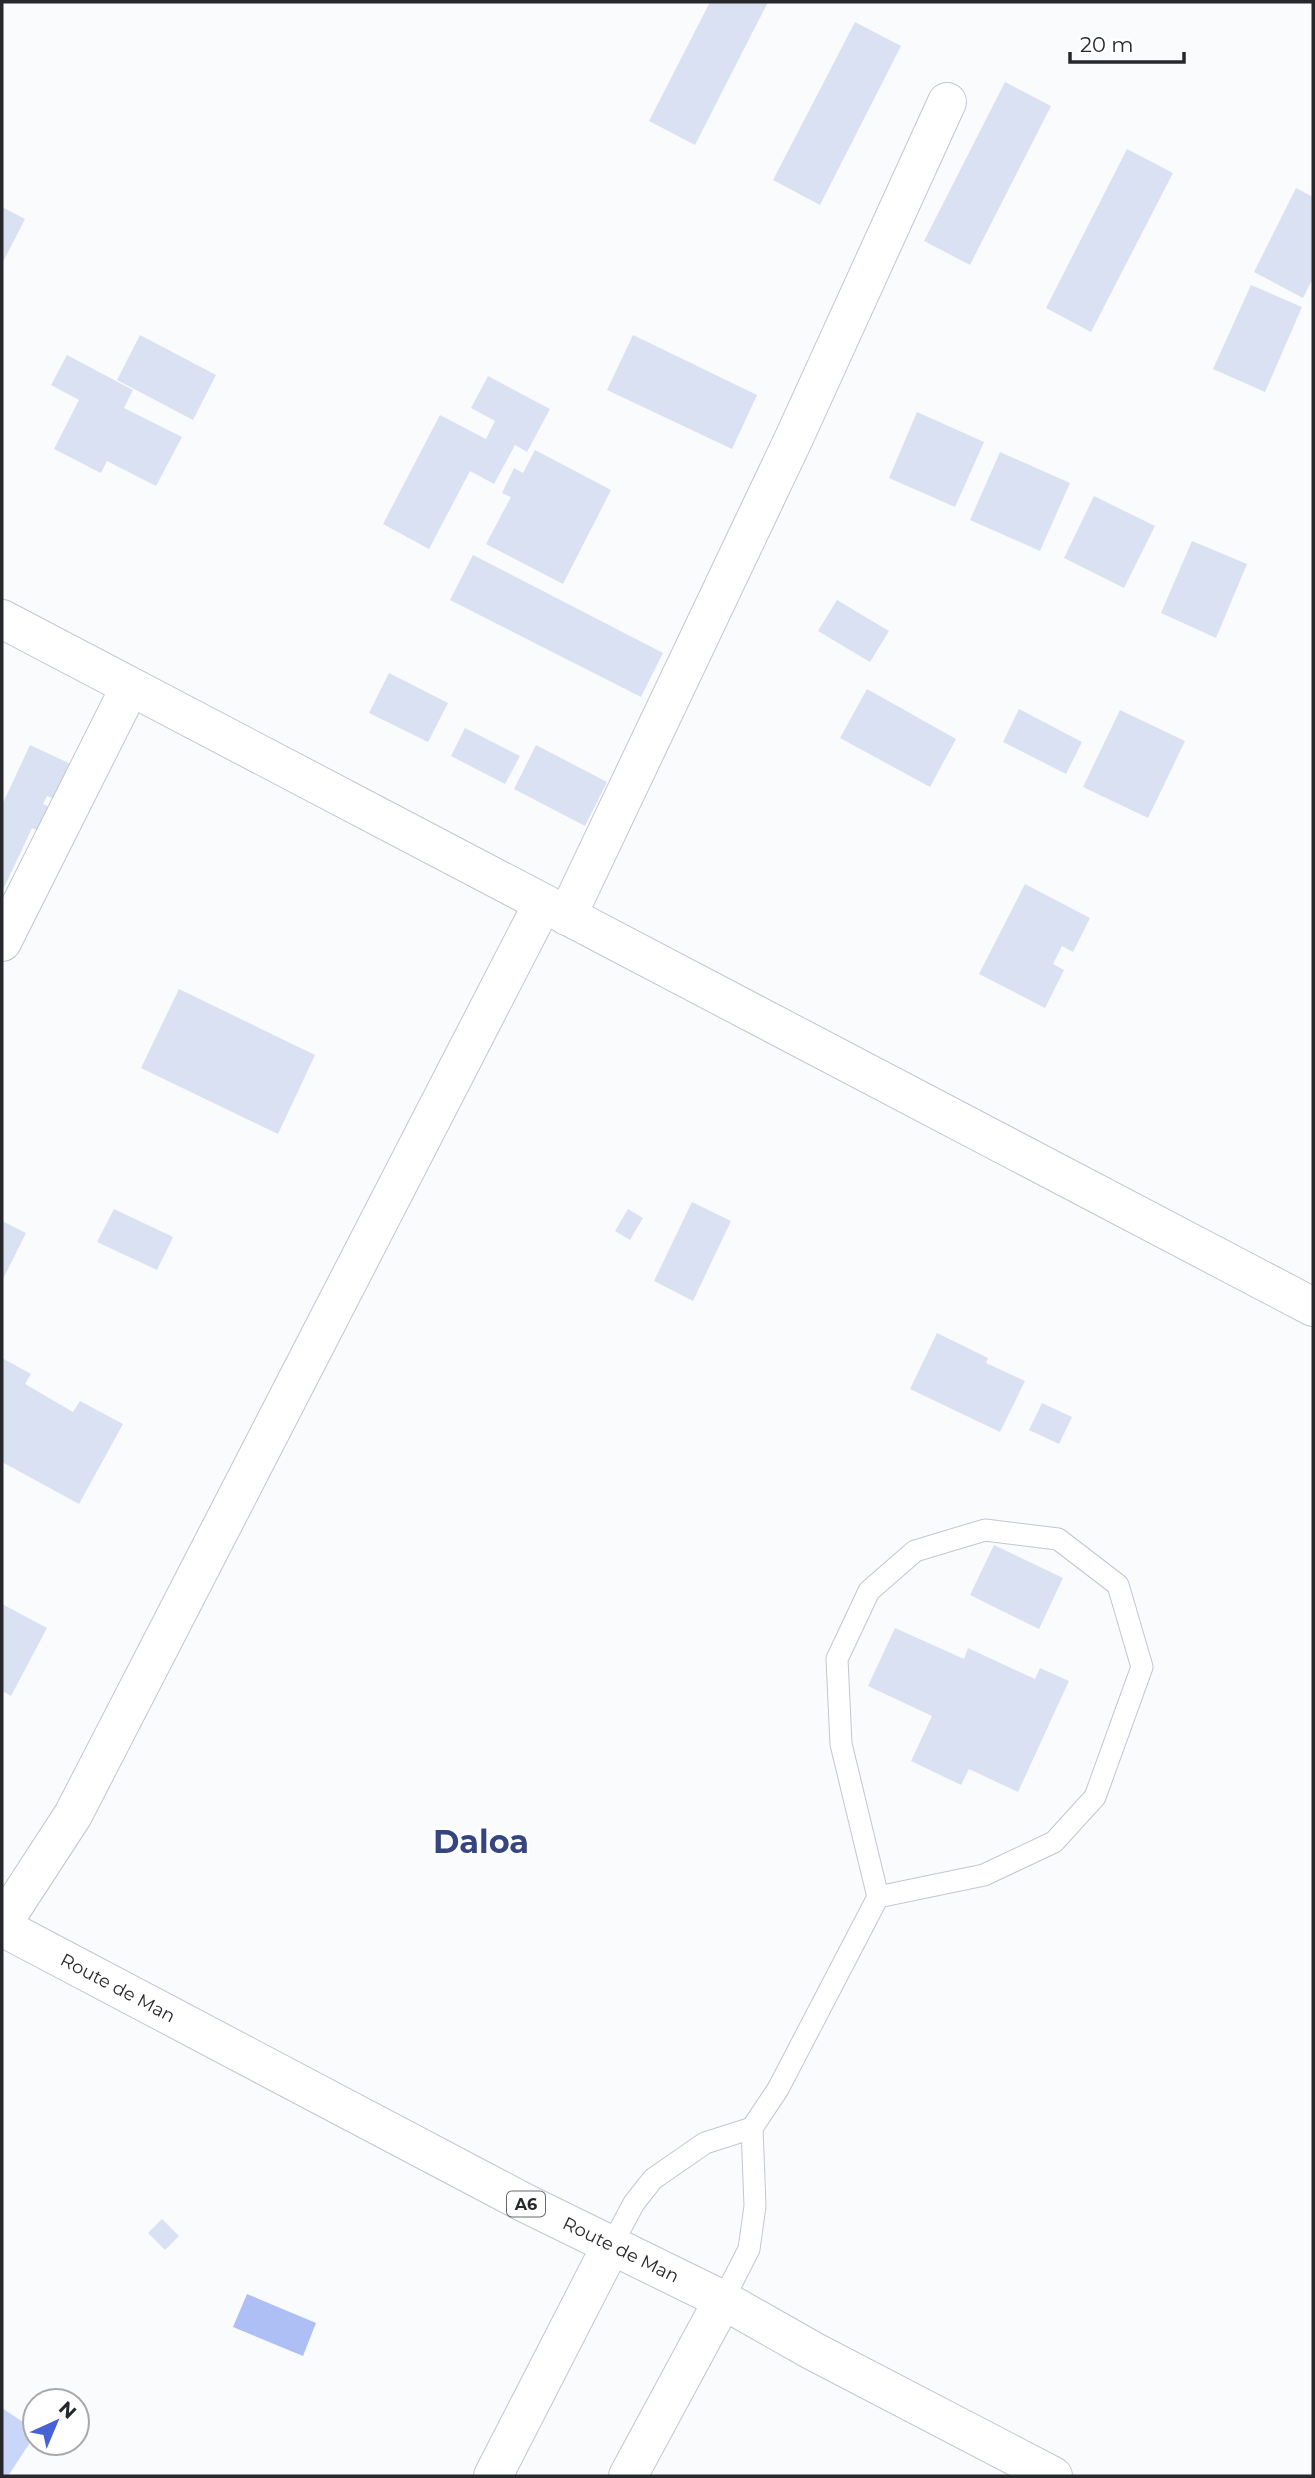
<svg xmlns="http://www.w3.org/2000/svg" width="1315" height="2478" font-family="Montserrat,sans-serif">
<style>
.green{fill:#c9d6f9}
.water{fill:#adbff4}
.building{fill:#dae1f3}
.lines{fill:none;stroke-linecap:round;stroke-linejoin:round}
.lane-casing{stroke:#c2c6d2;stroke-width:23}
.street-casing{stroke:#c2c6d2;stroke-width:40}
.secondary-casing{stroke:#c2c6d2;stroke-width:40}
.highway-casing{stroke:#c2c6d2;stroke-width:40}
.lane{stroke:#fff;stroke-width:21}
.street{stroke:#fff;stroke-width:38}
.secondary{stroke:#fff;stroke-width:38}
.highway{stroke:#fff;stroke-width:38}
.labels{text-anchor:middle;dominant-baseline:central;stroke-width:6;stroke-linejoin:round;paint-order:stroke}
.shield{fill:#fff;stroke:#67686b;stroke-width:2}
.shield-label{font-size:16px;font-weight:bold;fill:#26282c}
.street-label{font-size:18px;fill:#26282c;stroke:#fff}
.town-label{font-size:32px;font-weight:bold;fill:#35457f;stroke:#fff}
</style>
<rect width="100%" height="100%" fill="#fafbfd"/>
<polygon class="green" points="2,2408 35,2430 35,2435 8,2476 2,2476"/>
<polygon class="water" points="247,2294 316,2323 303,2356 233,2327"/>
<g class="building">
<polygon points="710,2 768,2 695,145 649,121"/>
<polygon points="855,22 901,46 820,205 773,180"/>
<polygon points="1005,82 1051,106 970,265 924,241"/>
<polygon points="1127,149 1173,173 1091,332 1046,308"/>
<polygon points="1296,188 1313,197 1313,278 1303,298 1254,272"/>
<polygon points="2,207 25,219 2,264"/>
<polygon points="1251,285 1302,307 1265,392 1213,369"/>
<polygon points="140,335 216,375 193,420 117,380"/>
<polygon points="633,335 757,395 732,449 607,390"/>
<polygon points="67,355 133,390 124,408 182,437 156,486 107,461 101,473 54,449 79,400 51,385"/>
<polygon points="488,376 550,409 527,452 515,445 494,484 470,471 429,549 383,524 440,415 486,439 495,421 471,408"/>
<polygon points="917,412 984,442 955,507 889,478"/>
<polygon points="535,450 611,490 563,584 486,544 511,497 502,493 514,468 523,473"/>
<polygon points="1000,452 1070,483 1040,551 970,520"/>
<polygon points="1094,496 1155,526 1124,588 1064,558"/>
<polygon points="1192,541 1247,564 1216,638 1161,613"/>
<polygon points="473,555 663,653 641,697 450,600"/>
<polygon points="837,600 889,631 870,662 818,631"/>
<polygon points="389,673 448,703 428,742 369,713"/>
<polygon points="867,689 956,739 930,787 840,738"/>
<polygon points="1019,709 1082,742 1066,774 1003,742"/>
<polygon points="1120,710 1185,741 1148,818 1083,787"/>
<polygon points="465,728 520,756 505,784 451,756"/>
<polygon points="30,745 73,765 57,800 47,796 43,804 50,807 38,831 32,828 2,892 2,805"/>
<polygon points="536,745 607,782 585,826 514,789"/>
<polygon points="1025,884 1090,918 1073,952 1062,946 1053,964 1064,970 1045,1008 979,974"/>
<polygon points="179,989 315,1055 278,1134 141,1068"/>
<polygon points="692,1202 731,1221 693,1301 654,1281"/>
<polygon points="114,1209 173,1237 157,1270 97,1242"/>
<polygon points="628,1209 643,1218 630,1240 615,1231"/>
<polygon points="2,1221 26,1233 2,1281"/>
<polygon points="937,1333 988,1358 986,1363 1025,1381 1000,1432 910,1389"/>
<polygon points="2,1358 31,1374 25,1384 73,1412 80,1401 123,1424 79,1504 2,1462"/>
<polygon points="1042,1403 1072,1417 1059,1444 1029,1430"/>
<polygon points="994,1545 1063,1578 1039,1629 970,1595"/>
<polygon points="2,1604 47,1628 11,1696 2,1691"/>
<polygon points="895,1628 964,1659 968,1648 1035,1679 1040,1668 1069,1681 1018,1792 969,1769 961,1785 911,1761 932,1716 868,1686"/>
<polygon points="162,2219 179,2236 165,2250 148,2233"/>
</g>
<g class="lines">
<g class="lane-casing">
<g id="lane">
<polyline points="752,2128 778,2089 878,1897 984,1875 1054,1842 1095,1797 1142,1667 1118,1585 1058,1539 985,1530 915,1551 869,1591 837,1659 841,1744 878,1897"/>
<polyline points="611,2246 634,2203 653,2179 705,2143 752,2128 755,2206 749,2249 723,2300"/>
</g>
</g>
<g class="street-casing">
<g id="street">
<polyline points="2,619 1313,1307"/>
<polyline points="567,916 794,438 947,102"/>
<polyline points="2,942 130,687"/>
<polyline points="2,1924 73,1815 543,903"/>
</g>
</g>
<g class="secondary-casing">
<g id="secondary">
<polyline points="493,2476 611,2246"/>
<polyline points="628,2476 723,2300"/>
</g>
</g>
<g class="highway-casing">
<g id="highway">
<path id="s1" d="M2,1927L523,2202L723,2300L813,2351L1053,2476"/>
</g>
</g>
<use href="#lane" class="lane"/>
<use href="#street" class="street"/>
<use href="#secondary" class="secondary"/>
<use href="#highway" class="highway"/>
</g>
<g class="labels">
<rect class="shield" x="507" y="2191.5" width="38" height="25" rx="5"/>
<g class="shield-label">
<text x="526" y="2204">A6</text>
</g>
<g class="street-label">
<text stroke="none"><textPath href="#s1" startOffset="131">Route de Man</textPath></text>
<text stroke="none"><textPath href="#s1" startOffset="698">Route de Man</textPath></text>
</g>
<g class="town-label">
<text x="481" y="1841">Daloa</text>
</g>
</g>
<rect width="1315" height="2478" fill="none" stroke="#26282c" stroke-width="7"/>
<g transform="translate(56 2422) rotate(44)"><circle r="33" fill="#ffffff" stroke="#a8a9ab" stroke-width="2"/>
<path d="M0-5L12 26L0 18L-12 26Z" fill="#4861d5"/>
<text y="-10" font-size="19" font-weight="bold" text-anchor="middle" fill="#26282c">N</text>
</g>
<path d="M1070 52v10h114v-10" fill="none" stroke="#26282c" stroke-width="3.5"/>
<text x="1080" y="52" font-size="21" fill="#26282c" stroke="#ffffff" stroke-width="5" paint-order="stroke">20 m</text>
</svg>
